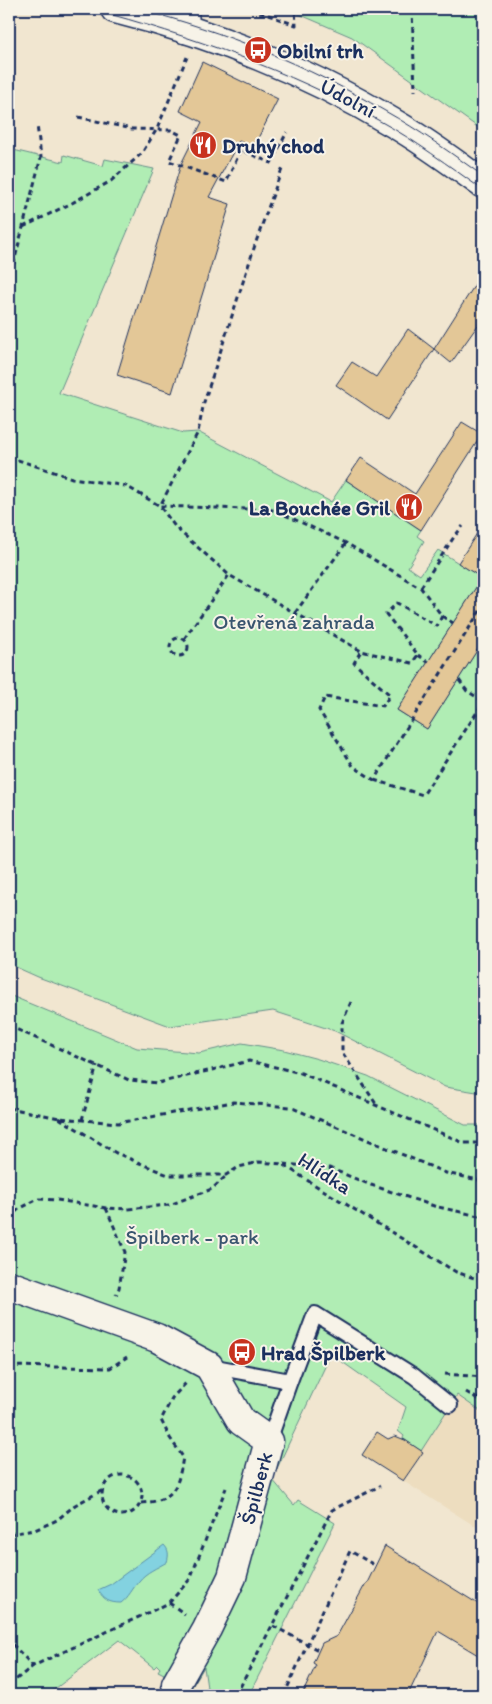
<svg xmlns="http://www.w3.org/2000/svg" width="492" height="1704" font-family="Itim,sans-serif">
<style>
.built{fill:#edddbf}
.green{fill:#b0edb4;stroke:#668e89}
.water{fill:#83d2e0;stroke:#5991ac}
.building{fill:#e3c797;stroke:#1b2f5e}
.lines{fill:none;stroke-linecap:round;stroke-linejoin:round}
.service-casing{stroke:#1b2f5e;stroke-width:18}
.minor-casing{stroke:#1b2f5e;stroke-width:31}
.tertiary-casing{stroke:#1b2f5e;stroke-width:31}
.path{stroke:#1b2f5e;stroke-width:3;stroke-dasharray:5 4;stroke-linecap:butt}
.service{stroke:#f7f3e8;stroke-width:14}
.minor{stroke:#f7f3e8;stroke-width:28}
.tertiary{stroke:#f7f3e8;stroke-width:28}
.tram{stroke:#1b2f5e;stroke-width:1}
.path-bridge{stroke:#1b2f5e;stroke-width:3;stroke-dasharray:5 4;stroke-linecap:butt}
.labels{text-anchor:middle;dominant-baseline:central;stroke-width:4;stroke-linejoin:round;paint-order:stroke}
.poi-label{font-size:21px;font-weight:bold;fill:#1b2f5e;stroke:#f7f3e8;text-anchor:start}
.street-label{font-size:21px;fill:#1b2f5e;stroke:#f7f3e8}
.park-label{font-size:21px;fill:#39556f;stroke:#f7f3e8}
</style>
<rect width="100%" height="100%" fill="#f1e6d0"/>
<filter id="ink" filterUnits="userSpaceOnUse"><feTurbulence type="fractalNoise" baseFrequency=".02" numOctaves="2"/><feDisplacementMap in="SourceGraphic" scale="10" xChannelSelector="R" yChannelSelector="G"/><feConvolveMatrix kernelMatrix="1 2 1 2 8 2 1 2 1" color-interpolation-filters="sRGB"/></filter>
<g filter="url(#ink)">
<polygon class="built" points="457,1395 483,1413 483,1531 403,1481 422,1453 420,1451"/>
<g class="green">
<polygon points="287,9 483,9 483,131 352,37"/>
<polygon points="9,149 63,162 64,155 103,166 105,159 154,169 59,393 183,433 198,432 331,502 346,480 421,530 417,536 424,541 408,567 420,575 438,550 482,578 397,710 427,729 483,641 483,1093 445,1087 335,1031 273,1011 170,1026 38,977 9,964"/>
<polygon points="9,995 137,1048 199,1053 242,1043 284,1050 318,1059 368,1076 465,1125 483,1125 483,1413 457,1395 421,1451 405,1440 402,1440 404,1436 398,1431 406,1407 331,1354 272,1479 294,1505 298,1500 335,1523 249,1695 208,1695 204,1667 190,1690 163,1678 164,1674 158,1671 160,1668 157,1665 154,1668 119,1640 47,1695 9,1695"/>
</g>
<path class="water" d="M164,1545C169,1550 169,1555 167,1562C157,1568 146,1572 139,1581C132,1589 129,1597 121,1603C109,1603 104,1600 98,1590L111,1584Z"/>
<g class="building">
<polygon points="202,62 278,99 253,148 239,141 209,197 230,204 172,393 117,375 181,164 202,122 180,111"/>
<polygon points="483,272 483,318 451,363 434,349"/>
<polygon points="408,329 434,349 387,420 336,385 352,362 376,377"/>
<polygon points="462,422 482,434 421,530 346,480 361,458 415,494"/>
<polygon points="483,524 483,641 427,729 397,710 482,578 458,563"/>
<polygon points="377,1432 388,1439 395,1436 405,1440 423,1452 403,1481 362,1455"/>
<polygon points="385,1546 483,1607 483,1658 438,1631 408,1695 302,1695 316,1665 313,1663 322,1643 337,1636 366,1583 367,1583"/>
</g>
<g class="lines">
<g class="service-casing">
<g id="service">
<polyline points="210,1366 290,1381 315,1314 414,1376 450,1405"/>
<polyline points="269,1441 290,1381"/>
</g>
</g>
<g class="minor-casing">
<g id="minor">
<polyline points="184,9 185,29"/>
<polyline points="9,1285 157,1338 209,1366 241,1421 269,1441 232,1577 207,1629 176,1684"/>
</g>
</g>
<g class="tertiary-casing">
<path id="tertiary" d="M115,9C212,33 309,72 395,124C426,142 454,163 483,184"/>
</g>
<g class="path">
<polyline points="251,9 296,25 295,9"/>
<polyline points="412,9 415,91"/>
<polyline points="78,117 132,129 171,130 181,135 169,161 226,182 241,150 271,163 287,132"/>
<polyline points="282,169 256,242 204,402 198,432 160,506 274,510 346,543 421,588 442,616 437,626 397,603 386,614 418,655 412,663 361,651 354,663 390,695 383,706 325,697 319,710 353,766 374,780 483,606"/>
<polyline points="23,227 72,203 111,181 142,153 157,129 187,57"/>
<polyline points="9,282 41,157 37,125"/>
<polyline points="9,457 72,478 126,486 160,506 176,528 229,575 361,651"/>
<polyline points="421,587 454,537 463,526"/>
<polyline points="295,613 346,543"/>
<polyline points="442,616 453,623"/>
<circle cx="179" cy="647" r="9"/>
<polyline points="184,639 229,575"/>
<polyline points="418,655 428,662"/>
<polyline points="459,680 467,691 483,701"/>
<polyline points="374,780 423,795 483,703"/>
<polyline points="351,1002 342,1023 342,1052 376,1104"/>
<polyline points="9,1026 129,1080 158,1083 249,1061 301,1073 464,1143 483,1143"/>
<polyline points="9,1108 59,1118 118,1123 233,1102 290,1107 446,1173 483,1181"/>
<polyline points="59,1118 116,1153 168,1175 226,1175 239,1167 259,1162 283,1164 310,1182 456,1272 483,1281"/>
<polyline points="82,1120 97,1065"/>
<polyline points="284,1164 329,1168 371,1185 434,1206 483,1217"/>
<polyline points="106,1208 125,1252 119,1288 116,1295"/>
<polyline points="9,1218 19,1209 38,1199 57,1200 106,1208 128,1209 169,1205 212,1189 226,1176"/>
<polyline points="9,1366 110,1368 127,1357"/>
<polyline points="445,1374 483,1377"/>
<polyline points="466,1392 483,1402"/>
<circle cx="122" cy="1495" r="20"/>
<path d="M141,1503C175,1501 178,1487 183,1457L170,1438L161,1420L172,1398L186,1383"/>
<polyline points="9,1534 35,1530 57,1520 75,1505 103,1490"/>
<polyline points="169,1603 185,1614"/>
<polyline points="273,1626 281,1630"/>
<polyline points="9,1636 11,1643 33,1666 169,1603 190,1579 226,1488"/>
<polyline points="9,1685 33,1666"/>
<polyline points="236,1695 332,1510 380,1486"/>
<polyline points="284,1695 350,1551 376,1566"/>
</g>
<use href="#service" class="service"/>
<use href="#minor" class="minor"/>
<use href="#tertiary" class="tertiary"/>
<g class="tram">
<path d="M91,9C192,36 287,70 378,120C415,140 449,166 483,190"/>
<path d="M138,9C224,31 308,66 385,111C419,130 451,153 483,176"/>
</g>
<polyline class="path-bridge" points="281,1630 318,1650"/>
</g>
</g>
<defs>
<g id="bus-disc" transform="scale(1.4375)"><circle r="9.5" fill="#c8321e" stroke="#f7f3e8"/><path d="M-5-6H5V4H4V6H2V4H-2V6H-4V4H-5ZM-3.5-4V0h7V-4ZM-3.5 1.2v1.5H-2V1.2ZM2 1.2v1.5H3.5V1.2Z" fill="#fff"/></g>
<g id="restaurant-disc" transform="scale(1.4375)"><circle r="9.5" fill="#c8321e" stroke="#f7f3e8"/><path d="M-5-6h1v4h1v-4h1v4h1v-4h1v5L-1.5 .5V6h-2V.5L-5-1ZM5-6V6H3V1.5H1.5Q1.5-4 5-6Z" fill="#fff"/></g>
</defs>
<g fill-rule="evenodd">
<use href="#bus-disc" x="258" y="50"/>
<use href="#restaurant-disc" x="203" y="145"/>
<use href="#restaurant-disc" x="409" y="507"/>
<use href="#bus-disc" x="242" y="1352"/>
</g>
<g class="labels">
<g class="poi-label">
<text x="277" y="50">Obilní trh</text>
<text x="222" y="145">Druhý chod</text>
<text x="390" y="507" text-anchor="end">La Bouchée Gril</text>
<text x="261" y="1352">Hrad Špilberk</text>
</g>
<g class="street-label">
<text transform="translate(348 98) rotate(28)">Údolní</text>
<text transform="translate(325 1173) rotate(33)">Hlídka</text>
<text transform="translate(256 1488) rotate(-75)">Špilberk</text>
</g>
<g class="park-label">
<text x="294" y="621">Otevřená zahrada</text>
<text x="192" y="1236">Špilberk - park</text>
</g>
</g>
<rect width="492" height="1704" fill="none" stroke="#f7f3e8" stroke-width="30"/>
<rect x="15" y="15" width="462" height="1674" fill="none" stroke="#1b2f5e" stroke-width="2" filter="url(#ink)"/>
</svg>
